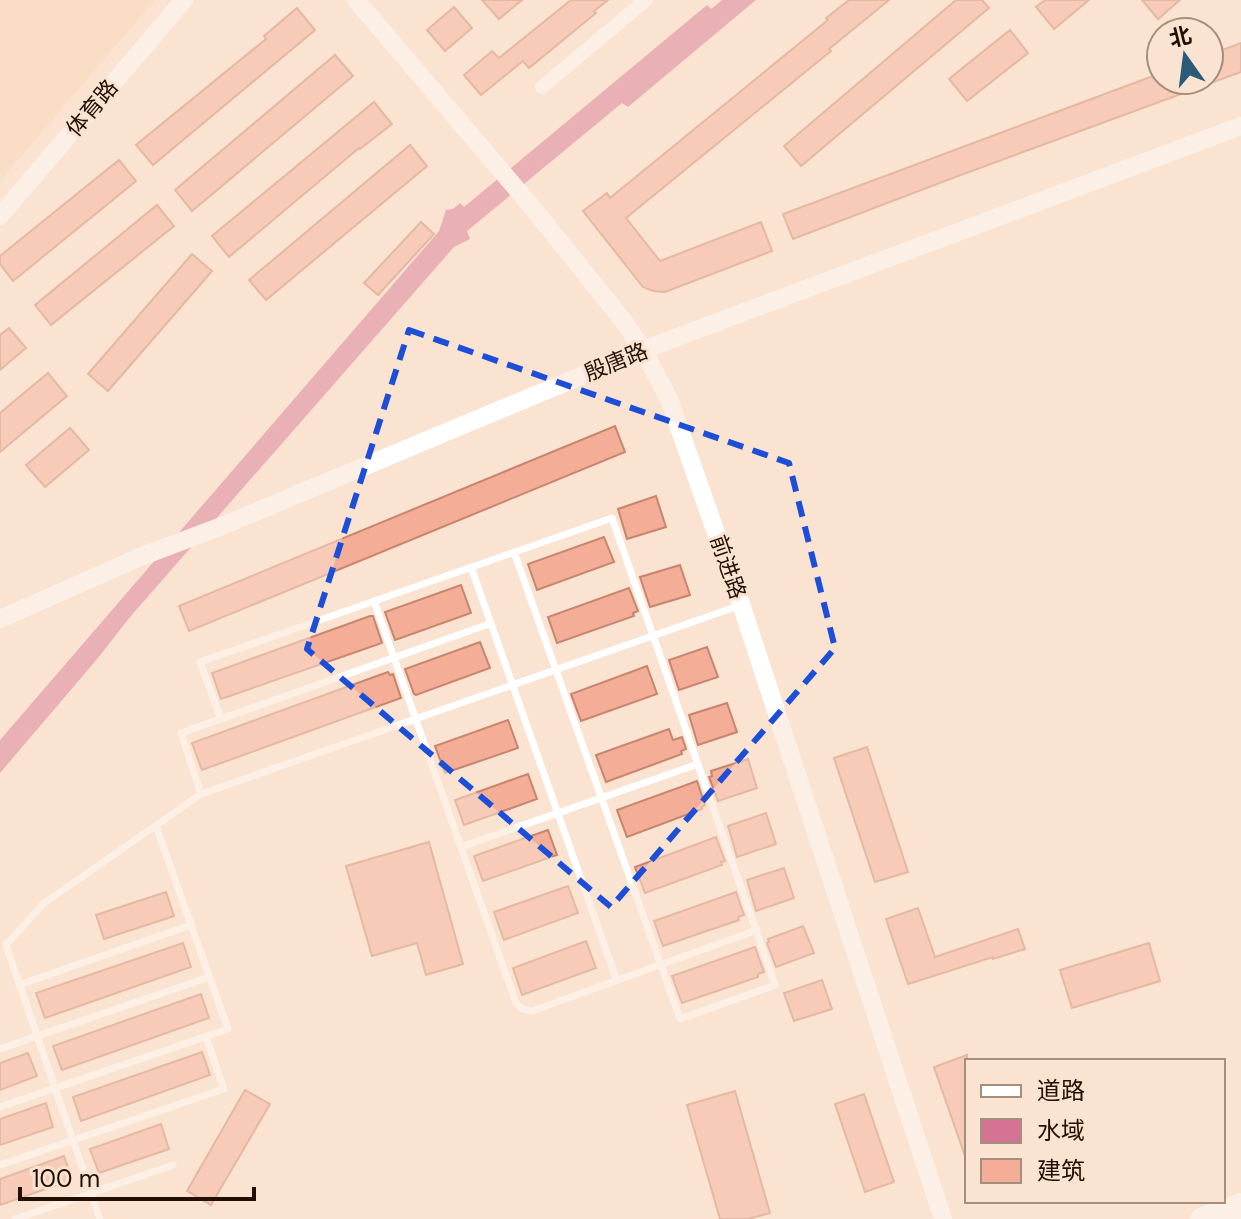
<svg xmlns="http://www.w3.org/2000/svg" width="1241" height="1219" font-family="'DM Sans','Noto Sans SC',sans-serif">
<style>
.built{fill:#fbd4b6}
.water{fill:#d47394}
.building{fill:#f4ae97;stroke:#c7856e;stroke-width:2}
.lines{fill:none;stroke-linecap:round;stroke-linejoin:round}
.service{stroke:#fff;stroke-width:7}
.minor{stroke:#fff;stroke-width:14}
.tertiary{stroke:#fff;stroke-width:18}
.primary{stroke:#fff;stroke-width:22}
.trunk{stroke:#fff;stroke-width:22}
.marked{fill:none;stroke:#1d4ed8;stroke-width:6;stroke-dasharray:16 10;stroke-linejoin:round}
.labels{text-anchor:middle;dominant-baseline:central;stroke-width:6;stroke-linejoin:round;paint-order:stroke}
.street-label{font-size:22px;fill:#230f01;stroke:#fae3d1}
</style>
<rect width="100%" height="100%" fill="#fae3d1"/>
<polygon class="built" points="0,0 155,0 0,181"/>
<polygon class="water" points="722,0 756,0 628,107 622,103 467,231 470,239 454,247 130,617 98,658 0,773 0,740 439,231 446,210 453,209 460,203 464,207 707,5 711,9"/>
<g class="building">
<polygon points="482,0 522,0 499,19"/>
<polygon points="571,0 608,0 594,11 596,13 529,68 523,61 481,95 464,75 492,51 499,58"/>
<polygon points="849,0 889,0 829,49 831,51 626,218 660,261 761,222 772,251 665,292 653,291 643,287 583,211 607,193 610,198 828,20 826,18"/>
<polygon points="956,0 982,0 989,8 801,166 784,146"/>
<polygon points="1045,0 1089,0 1054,29 1036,7"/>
<polygon points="1142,0 1180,0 1158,19"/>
<polygon points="454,7 472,28 445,51 427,30"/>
<polygon points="297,8 315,30 153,165 136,145 266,39 264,36"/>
<polygon points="1010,30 1028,53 967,101 949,79"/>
<polygon points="1241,43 1241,72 958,176 793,239 783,214 1161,73 1161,80 1210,80 1209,55"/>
<polygon points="335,55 353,76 192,211 175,190"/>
<polygon points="374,102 392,124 360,149 359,148 229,257 212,236"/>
<polygon points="410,145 427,166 266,300 249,280"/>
<polygon points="119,160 136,181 13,281 0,264 0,256"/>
<polygon points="157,205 174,226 51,325 35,305"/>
<polygon points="421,222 434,234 378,295 364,283"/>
<polygon points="192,254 212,271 108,391 88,374"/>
<polygon points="9,328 26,348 0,370 0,335"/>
<polygon points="48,373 67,396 0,452 0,413"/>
<polygon points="615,426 625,452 189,631 179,606"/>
<polygon points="70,428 89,450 45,487 26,465"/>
<polygon points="656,496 666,527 627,539 618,509"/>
<polygon points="604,537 614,562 537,590 528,564"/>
<polygon points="680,565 690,595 650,607 640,577"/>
<polygon points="461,585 471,613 395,640 385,612"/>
<polygon points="629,588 638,611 633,613 634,616 557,643 548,617"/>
<polygon points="370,616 373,616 382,643 221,699 212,673"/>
<polygon points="480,642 490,668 416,695 414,694 405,669"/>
<polygon points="707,647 718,677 679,690 669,660"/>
<polygon points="647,666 657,694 581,721 571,694"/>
<polygon points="388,672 390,675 393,674 401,698 202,770 192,743"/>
<polygon points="727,703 737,732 698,745 689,715"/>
<polygon points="508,720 518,748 445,773 435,746"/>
<polygon points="669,729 673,740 682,737 686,749 681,751 682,754 606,782 596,755"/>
<polygon points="867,747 908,872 875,882 834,758"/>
<polygon points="748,759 757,788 718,801 709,777 712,776 711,771"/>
<polygon points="528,774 537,799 464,825 455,800"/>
<polygon points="697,781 705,805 701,807 702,809 627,837 617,810"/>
<polygon points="766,813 776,844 737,857 728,826"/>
<polygon points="548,830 557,855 483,881 474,856"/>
<polygon points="716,837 725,861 721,862 722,865 645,893 635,867"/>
<polygon points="429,842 463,964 426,975 417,943 372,956 346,866"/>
<polygon points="784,868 794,898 756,911 747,880"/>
<polygon points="568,886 578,913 504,940 494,912"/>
<polygon points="166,892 174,916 104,939 96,915"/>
<polygon points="736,892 744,915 738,917 739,920 663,946 654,921"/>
<polygon points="918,908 935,957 1018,929 1025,949 993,959 993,957 908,984 886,919"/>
<polygon points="803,926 814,953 776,967 767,943 769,942 768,939"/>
<polygon points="586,941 596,968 522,995 513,968"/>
<polygon points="183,943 191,967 45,1018 36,993"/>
<polygon points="1149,943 1160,981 1072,1008 1060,970"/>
<polygon points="755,947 764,972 758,974 758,977 682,1003 672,976"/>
<polygon points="822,980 832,1009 794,1021 784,993"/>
<polygon points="201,994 209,1018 62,1070 53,1046"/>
<polygon points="202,1052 210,1075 81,1121 73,1097"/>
<polygon points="28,1053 37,1076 0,1090 0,1063"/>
<polygon points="967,1055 967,1156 965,1156 934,1067"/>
<polygon points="245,1090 270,1104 211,1205 187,1191"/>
<polygon points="735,1091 770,1213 748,1219 720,1219 687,1105"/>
<polygon points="864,1094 894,1182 865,1192 835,1104"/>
<polygon points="46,1103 53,1127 0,1145 0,1119"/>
<polygon points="161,1124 169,1149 99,1173 90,1149"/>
<polygon points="64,1156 72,1180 0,1205 0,1179"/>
</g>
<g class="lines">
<g class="service">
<polyline points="471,567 617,981"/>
<polyline points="374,601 516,1003 522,1009 532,1011 757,930"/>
<polyline points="221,719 200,662 612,518 775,985 680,1019 514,552"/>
<polyline points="201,794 181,733 489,624"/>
<polyline points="461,847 698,764"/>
<polyline points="19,985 191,925"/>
<polyline points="0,1049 209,977"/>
<polyline points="0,1107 228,1029 156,826"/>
<polyline points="0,1165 224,1089 206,1037"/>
<polyline points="15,1219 173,1165"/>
<polyline points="100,1219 6,945 43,904 201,794 741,605"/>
</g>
<polyline class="minor" points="542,87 646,0"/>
<g class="tertiary">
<polyline points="356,0 532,207 625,323 643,350 669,399 741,604 943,1219"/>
<polyline points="0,216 184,0"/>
<polyline points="0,619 140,557 222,526 643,350 1241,126"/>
</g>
<polyline class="primary" points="1235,1219 1241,1217"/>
<polyline class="trunk" points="1201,1219 1241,1204"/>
</g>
<path d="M0 0H1241V1219H0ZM409,330L789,463L835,648L611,907L307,649Z" fill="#fae3d1" fill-opacity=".55" fill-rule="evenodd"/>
<path class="marked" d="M409,330L789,463L835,648L611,907L307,649Z"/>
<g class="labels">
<g class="street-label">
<text transform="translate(92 108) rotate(-50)">体育路</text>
<text transform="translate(616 362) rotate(-22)">殷唐路</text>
<text transform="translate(728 567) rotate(71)">前进路</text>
</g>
</g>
<rect x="965" y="1059" width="260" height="144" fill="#fae3d1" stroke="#a48e7e" stroke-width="2"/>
<rect x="981" y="1085" width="40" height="12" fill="#ffffff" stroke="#a48e7e" stroke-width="2"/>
<text x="1037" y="1099" font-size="24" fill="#230f01">道路</text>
<rect x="981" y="1119" width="40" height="24" fill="#d47394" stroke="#a48e7e" stroke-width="2"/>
<text x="1037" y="1139" font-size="24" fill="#230f01">水域</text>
<rect x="981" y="1159" width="40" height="24" fill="#f4ae97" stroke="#a48e7e" stroke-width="2"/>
<text x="1037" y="1179" font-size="24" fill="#230f01">建筑</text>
<g transform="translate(1185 56) rotate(346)"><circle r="38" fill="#fae3d1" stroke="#a48e7e" stroke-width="2"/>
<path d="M0-6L14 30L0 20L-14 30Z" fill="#2c5b7a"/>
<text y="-12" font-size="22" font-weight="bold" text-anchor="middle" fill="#230f01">北</text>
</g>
<path d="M20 1187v12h234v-12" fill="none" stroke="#230f01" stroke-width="4"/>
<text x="32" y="1187" font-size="24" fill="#230f01" stroke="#fae3d1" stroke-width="6" paint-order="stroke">100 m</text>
</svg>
